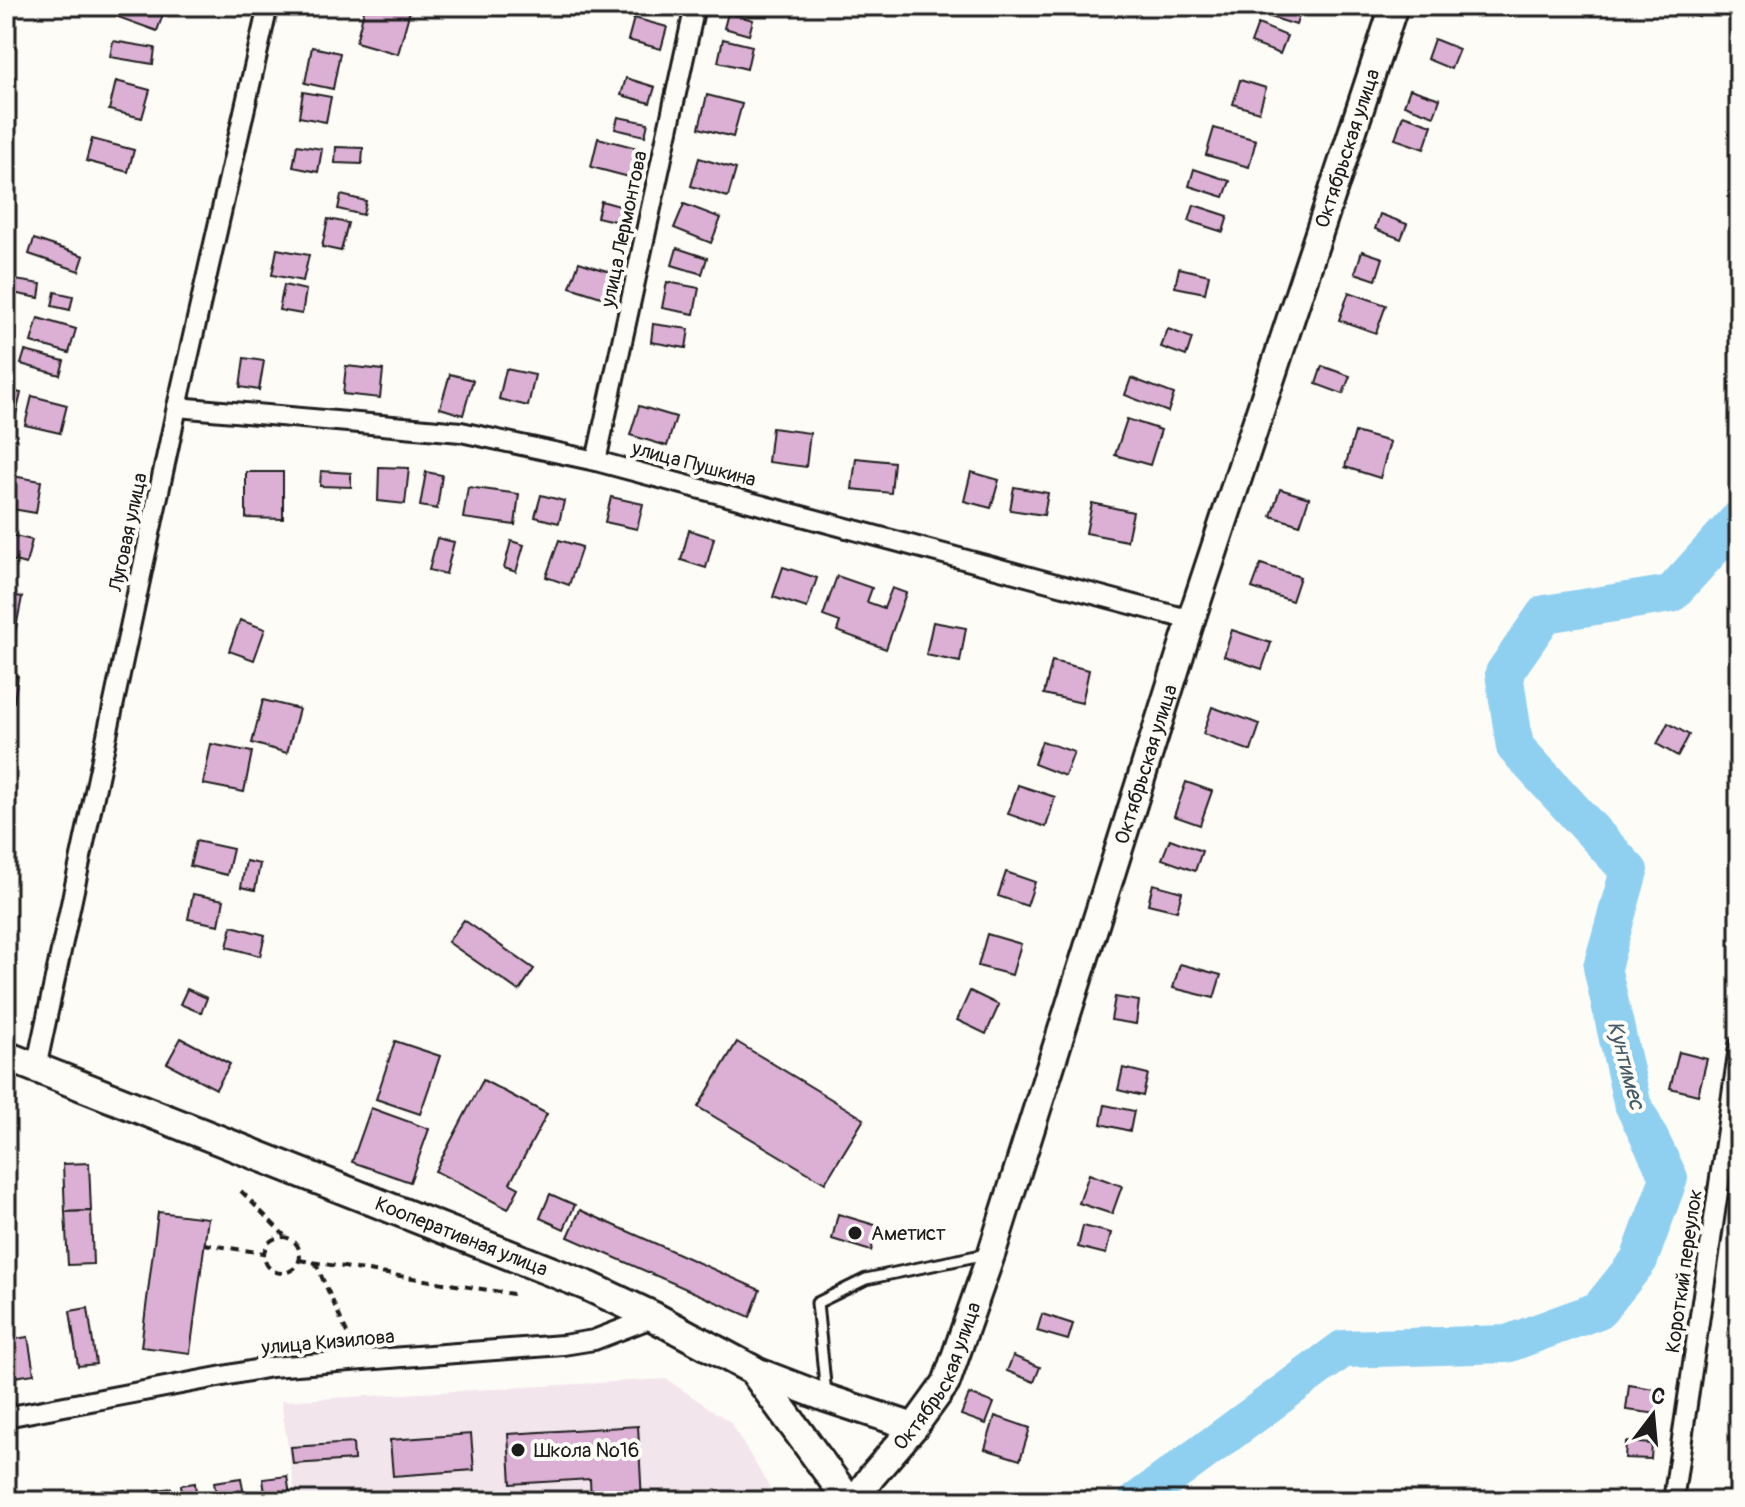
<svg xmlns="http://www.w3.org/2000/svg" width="1745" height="1507" font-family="Pangolin,sans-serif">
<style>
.built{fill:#f3e5ec}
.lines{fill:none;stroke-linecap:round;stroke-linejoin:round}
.river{stroke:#8fd0f1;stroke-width:38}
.building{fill:#dbb0d4;stroke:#1c1c1c;stroke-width:2}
.lane-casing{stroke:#1c1c1c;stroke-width:15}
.street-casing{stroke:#1c1c1c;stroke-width:24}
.secondary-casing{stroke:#1c1c1c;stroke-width:32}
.primary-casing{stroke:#1c1c1c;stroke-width:34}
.path{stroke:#1c1c1c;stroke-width:4;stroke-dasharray:8 6;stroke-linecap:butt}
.lane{stroke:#fdfcf7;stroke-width:9}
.street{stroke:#fdfcf7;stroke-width:18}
.secondary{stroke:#fdfcf7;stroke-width:26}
.primary{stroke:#fdfcf7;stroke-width:28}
.poi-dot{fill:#1c1c1c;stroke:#fdfcf7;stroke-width:3}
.labels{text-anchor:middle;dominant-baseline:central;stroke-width:8;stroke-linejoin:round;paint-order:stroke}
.street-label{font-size:20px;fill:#1c1c1c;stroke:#fdfcf7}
.poi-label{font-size:20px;fill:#1c1c1c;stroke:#fdfcf7;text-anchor:start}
.water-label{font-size:22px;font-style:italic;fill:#445b67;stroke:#fdfcf7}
</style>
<rect width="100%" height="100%" fill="#fdfcf7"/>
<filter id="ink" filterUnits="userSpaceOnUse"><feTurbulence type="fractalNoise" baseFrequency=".0125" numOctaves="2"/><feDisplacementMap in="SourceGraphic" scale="16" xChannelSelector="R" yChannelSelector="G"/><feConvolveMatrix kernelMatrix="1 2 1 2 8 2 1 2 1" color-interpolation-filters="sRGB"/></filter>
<g filter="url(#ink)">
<polygon class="built" points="666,1379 730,1422 778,1501 296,1501 281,1401"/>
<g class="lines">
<polyline class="river" points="1137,1501 1343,1349 1507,1344 1599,1310 1639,1260 1669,1178 1632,1102 1602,967 1629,871 1515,747 1504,673 1545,614 1671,594 1739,519"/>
</g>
<g class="building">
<polygon points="122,6 157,6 165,9 157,31 118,17"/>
<polygon points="365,6 411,7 398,54 356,42"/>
<polygon points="1251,6 1302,6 1296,25 1249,10"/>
<polygon points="1661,6 1702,6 1699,17"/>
<polygon points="728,13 753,20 749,35 724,28"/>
<polygon points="634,18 667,27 661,49 628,40"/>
<polygon points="1258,24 1287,36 1280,54 1251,43"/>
<polygon points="723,39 752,46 747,69 718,62"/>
<polygon points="1434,39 1459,49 1451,69 1427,59"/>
<polygon points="113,41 155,48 153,64 110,57"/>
<polygon points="312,47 340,53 333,89 305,83"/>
<polygon points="626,78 655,87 650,103 621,95"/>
<polygon points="1240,80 1266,88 1259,112 1233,104"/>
<polygon points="116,81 150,90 142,118 109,110"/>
<polygon points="1410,89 1440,99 1434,116 1404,105"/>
<polygon points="303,92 331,97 326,122 299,117"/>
<polygon points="707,95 742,104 733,137 699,128"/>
<polygon points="1403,115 1432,125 1424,149 1395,139"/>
<polygon points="618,117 648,123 645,136 615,129"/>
<polygon points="1214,128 1256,140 1249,167 1206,155"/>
<polygon points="598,138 641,149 633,178 591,167"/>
<polygon points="92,139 134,150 128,172 86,161"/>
<polygon points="297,145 322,149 318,172 293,167"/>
<polygon points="336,147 363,148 362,164 335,163"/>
<polygon points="699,158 736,169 728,197 691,186"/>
<polygon points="1194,169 1230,181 1224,197 1189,186"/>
<polygon points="341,195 366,201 363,215 338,209"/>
<polygon points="601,201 627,208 623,223 597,217"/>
<polygon points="684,204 721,218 711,243 674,228"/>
<polygon points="1194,205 1228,216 1223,232 1189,221"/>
<polygon points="1380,214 1407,224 1401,239 1375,229"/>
<polygon points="328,219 348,223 341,251 322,247"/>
<polygon points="34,239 84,256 79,271 29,254"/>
<polygon points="677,248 707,258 702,274 672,265"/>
<polygon points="277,249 309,255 303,281 272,275"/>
<polygon points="1362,251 1383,258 1376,280 1355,273"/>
<polygon points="579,262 613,273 604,298 570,287"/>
<polygon points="1179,268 1209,275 1205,293 1175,287"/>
<polygon points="9,279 41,284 39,298 7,292"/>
<polygon points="667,282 699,288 694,314 662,308"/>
<polygon points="284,285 306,290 302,314 279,310"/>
<polygon points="55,292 73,296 70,310 52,306"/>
<polygon points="1349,292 1386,305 1376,333 1339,320"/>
<polygon points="38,318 76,329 69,353 31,342"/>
<polygon points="653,324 689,329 686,348 651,342"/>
<polygon points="1168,329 1192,338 1186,356 1161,347"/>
<polygon points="25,351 64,361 60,375 21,364"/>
<polygon points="244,358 264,361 259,390 240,387"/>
<polygon points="346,366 383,370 380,398 343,394"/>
<polygon points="1322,366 1350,376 1343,394 1316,384"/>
<polygon points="506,369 535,375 528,406 499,399"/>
<polygon points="450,374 473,380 463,415 440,408"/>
<polygon points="1131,378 1174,394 1168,412 1125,395"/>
<polygon points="6,390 21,393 14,423 6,422"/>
<polygon points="32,396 67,405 60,433 25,425"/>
<polygon points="639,406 676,417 667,446 630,435"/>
<polygon points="1127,419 1161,430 1150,465 1115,455"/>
<polygon points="772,428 810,433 806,467 768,462"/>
<polygon points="1355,432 1390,442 1380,478 1345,467"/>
<polygon points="856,458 894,462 891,493 852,489"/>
<polygon points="379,467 409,468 405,504 378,501"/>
<polygon points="321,471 351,473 351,487 320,486"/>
<polygon points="246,472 283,472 283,519 246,518"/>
<polygon points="426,472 442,475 437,509 420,506"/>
<polygon points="971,472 999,480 991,508 964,501"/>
<polygon points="7,475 41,481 36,513 6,508"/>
<polygon points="468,487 519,494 515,525 463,518"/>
<polygon points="1014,487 1048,493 1044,515 1010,510"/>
<polygon points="1280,489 1309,498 1300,525 1271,516"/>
<polygon points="541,495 564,501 559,523 535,517"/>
<polygon points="611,497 643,504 637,529 605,522"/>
<polygon points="1092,503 1133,512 1127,541 1086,533"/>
<polygon points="689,530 714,538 706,568 681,560"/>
<polygon points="6,534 32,540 26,564 6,559"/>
<polygon points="437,538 454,542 446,574 429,570"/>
<polygon points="559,540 582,547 569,585 546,577"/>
<polygon points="511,541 524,545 516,572 504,568"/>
<polygon points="1261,564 1300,577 1292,601 1252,588"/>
<polygon points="783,567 817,578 807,608 773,597"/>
<polygon points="837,576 872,588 867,602 884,608 892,588 906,593 886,649 837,631 840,622 823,616"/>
<polygon points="6,594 22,597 15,633 6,631"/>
<polygon points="240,620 265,629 254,660 229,651"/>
<polygon points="933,622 966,628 960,662 926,655"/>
<polygon points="1232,630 1271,643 1262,669 1224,656"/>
<polygon points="1052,661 1089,670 1082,703 1044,694"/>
<polygon points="6,674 18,676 14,702 6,701"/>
<polygon points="263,700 299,709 287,753 252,743"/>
<polygon points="1212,707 1260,724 1251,751 1203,734"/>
<polygon points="1668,723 1689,735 1678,756 1657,744"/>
<polygon points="1042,741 1074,752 1065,776 1034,764"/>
<polygon points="211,744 252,752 244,792 203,784"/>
<polygon points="1186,782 1212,791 1200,825 1174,816"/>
<polygon points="1018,785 1055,797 1046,827 1008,814"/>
<polygon points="6,824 16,824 15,842 6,841"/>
<polygon points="1170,839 1202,851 1195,871 1162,859"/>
<polygon points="196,841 233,849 227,875 190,866"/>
<polygon points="246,861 260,864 255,890 241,887"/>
<polygon points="1006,872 1035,882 1027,906 998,896"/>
<polygon points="1153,884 1182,892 1177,911 1148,904"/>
<polygon points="193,894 224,900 219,925 188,919"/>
<polygon points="464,920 534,969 519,991 448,942"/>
<polygon points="232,926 265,935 260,956 227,947"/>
<polygon points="987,934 1021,944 1012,975 978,966"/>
<polygon points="1180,964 1221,975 1214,998 1173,988"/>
<polygon points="187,989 207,998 201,1013 180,1004"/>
<polygon points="970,991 999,1005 986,1034 957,1020"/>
<polygon points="1115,997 1139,1001 1136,1024 1111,1020"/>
<polygon points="181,1038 230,1064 216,1089 167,1063"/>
<polygon points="395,1041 440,1056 420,1114 376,1099"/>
<polygon points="737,1042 864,1119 825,1183 698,1107"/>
<polygon points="1679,1052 1707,1059 1698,1095 1670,1088"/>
<polygon points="1123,1068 1148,1074 1143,1096 1118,1090"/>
<polygon points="483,1080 547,1114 510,1183 519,1188 508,1209 435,1171"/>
<polygon points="1105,1105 1134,1111 1130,1131 1101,1124"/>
<polygon points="371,1108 429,1129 410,1182 352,1162"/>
<polygon points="89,1163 91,1211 65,1212 63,1164"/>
<polygon points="1089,1174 1122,1186 1112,1214 1079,1203"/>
<polygon points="550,1194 575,1205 564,1229 540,1218"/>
<polygon points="580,1210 760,1290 750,1317 568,1237"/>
<polygon points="91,1211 93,1264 68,1265 65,1212"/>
<polygon points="158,1212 208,1218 190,1353 141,1347"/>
<polygon points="838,1214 878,1226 871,1251 832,1239"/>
<polygon points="1083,1226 1111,1233 1106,1254 1078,1247"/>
<polygon points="88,1308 96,1364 78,1366 70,1311"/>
<polygon points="1042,1314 1073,1324 1068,1340 1037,1331"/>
<polygon points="28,1337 34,1374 14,1377 8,1340"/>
<polygon points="1013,1356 1040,1367 1034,1382 1007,1371"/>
<polygon points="1629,1385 1661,1390 1658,1414 1626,1410"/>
<polygon points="969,1394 994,1403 986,1424 961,1415"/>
<polygon points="995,1416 1030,1428 1020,1460 985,1449"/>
<polygon points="638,1426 642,1501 591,1501 590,1479 511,1484 508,1434"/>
<polygon points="471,1434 474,1470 393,1476 390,1440"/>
<polygon points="1626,1442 1652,1444 1651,1459 1625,1458"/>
<polygon points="353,1443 354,1460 293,1464 291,1447"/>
<polygon points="287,1476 291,1501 266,1501 263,1479"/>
<polygon points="241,1478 245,1501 217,1501 214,1482"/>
<polygon points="195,1483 197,1501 183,1501 181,1485"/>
<polygon points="171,1488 173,1501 151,1501 149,1491"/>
<polygon points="125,1490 126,1501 76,1501 75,1497"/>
</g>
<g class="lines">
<g class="lane-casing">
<polyline id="lane" points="826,1394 817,1303 866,1279 986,1254"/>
</g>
<g class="street-casing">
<g id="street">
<polyline points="177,407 461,432 596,461 1191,620"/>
<polyline points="596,461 695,6"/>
<polyline points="36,1068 177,407 268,6"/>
<polyline points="6,1417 271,1367 563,1345 594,1340 654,1317"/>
<polyline points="1673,1501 1739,1047"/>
</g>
</g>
<g class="secondary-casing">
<g id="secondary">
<polyline points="753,1370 826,1398 914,1427"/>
<path id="s1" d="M854,1501L872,1476L914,1427L946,1383L992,1252L1191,620L1394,6"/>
</g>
</g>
<g class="primary-casing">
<g id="primary">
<path id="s2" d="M6,1056L588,1286L654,1317L753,1370L849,1501"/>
</g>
</g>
<g class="path">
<polyline points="241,1191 284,1235"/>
<circle cx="282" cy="1255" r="18"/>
<polyline points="204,1244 263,1253"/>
<polyline points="299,1260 513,1294"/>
<polyline points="315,1262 352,1344"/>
</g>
<use href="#lane" class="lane"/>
<use href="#street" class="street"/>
<use href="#secondary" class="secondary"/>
<use href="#primary" class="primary"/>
</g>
</g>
<g class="poi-dot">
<circle cx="855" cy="1233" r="8"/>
<circle cx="518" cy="1450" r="8"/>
</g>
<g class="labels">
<g class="street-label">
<text stroke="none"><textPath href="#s1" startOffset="1448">Октябрьская улица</textPath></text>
<text transform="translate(624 229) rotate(-78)">улица Лермонтова</text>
<text transform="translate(694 464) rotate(15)">улица Пушкина</text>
<text transform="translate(128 532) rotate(-78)">Луговая улица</text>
<text stroke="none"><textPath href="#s1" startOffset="800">Октябрьская улица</textPath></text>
<text stroke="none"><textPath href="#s2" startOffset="490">Кооперативная улица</textPath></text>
<text transform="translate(1684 1271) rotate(-82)">Короткий переулок</text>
<text transform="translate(328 1342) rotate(-5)">улица Кизилова</text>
<text stroke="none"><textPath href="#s1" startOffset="152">Октябрьская улица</textPath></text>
</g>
<g class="poi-label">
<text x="871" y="1233">Аметист</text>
<text x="534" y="1450">Школа №16</text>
</g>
<g class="water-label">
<text transform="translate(1626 1065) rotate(75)">Кунтимес</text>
</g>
</g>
<rect width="1745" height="1507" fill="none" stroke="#fdfcf7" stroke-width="32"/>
<rect x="16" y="16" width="1713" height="1475" fill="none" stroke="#1c1c1c" stroke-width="3" filter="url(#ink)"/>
<g transform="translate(1653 1415) rotate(16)" stroke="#fdfcf7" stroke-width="6" paint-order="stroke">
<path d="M0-6L14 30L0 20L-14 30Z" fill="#1c1c1c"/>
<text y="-12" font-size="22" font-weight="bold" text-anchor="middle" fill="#1c1c1c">С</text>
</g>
</svg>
